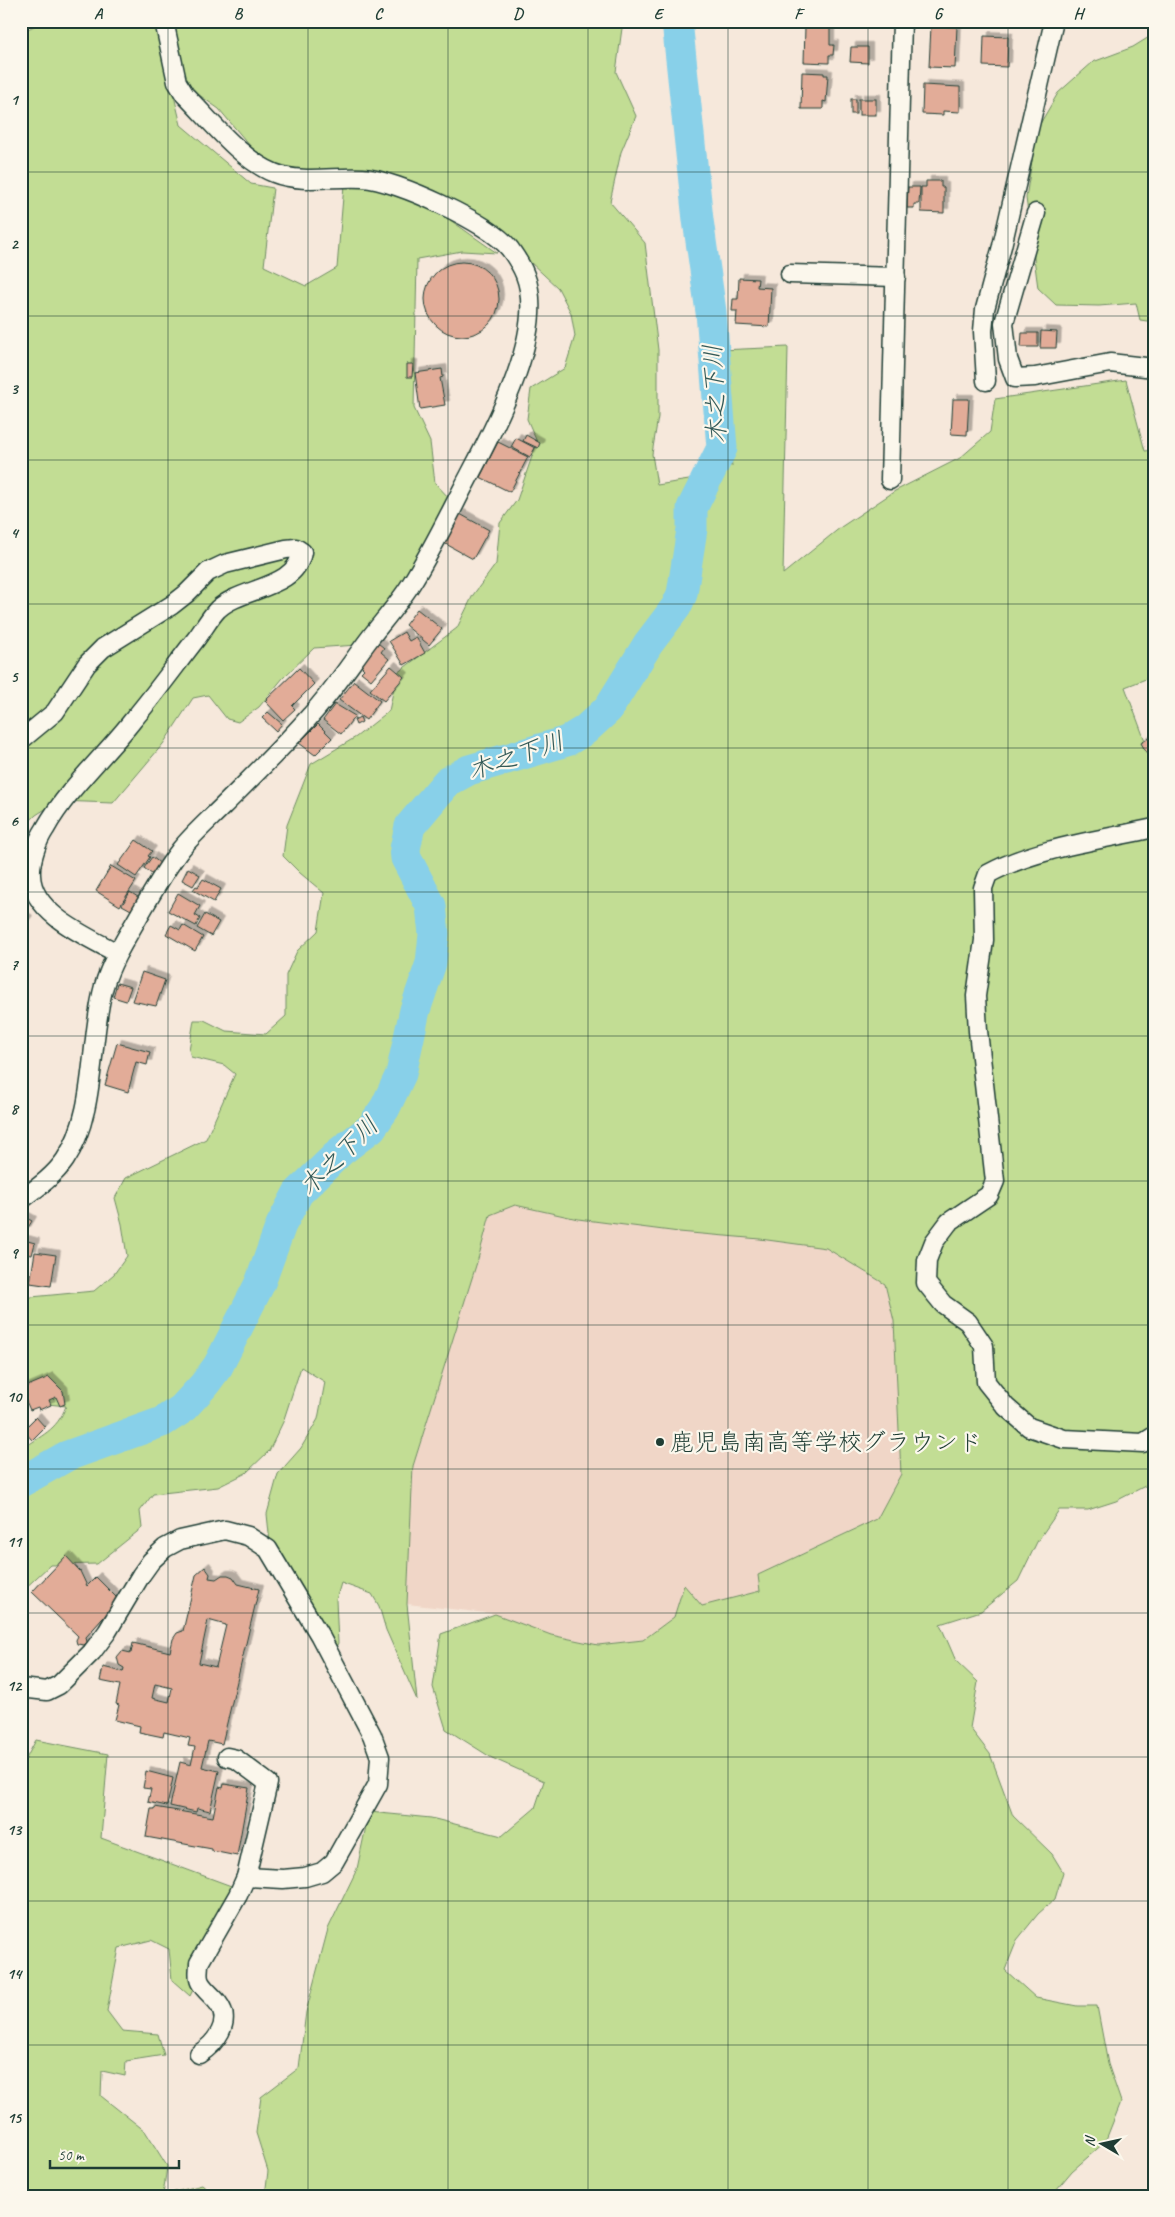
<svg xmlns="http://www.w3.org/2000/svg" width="1175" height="2217" font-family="Caveat,'Klee One',sans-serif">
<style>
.built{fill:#f0d6c7}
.green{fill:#c2dd94;stroke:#708d64}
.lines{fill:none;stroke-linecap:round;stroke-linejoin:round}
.river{stroke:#88d0e9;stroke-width:31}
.building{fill:#e2ac98;stroke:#1f3d34;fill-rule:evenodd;filter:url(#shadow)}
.minor-casing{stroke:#1f3d34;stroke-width:21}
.minor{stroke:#fbf7ec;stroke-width:18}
.grid{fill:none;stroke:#1f3d34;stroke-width:1;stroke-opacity:0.55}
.poi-dot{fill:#1f3d34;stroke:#fbf7ec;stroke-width:2}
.labels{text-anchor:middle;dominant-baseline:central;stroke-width:4.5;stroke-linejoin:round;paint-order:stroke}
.poi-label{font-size:24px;fill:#1f3d34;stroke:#fbf7ec;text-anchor:start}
.water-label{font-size:25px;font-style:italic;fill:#345a58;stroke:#fbf7ec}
.neatline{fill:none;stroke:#1f3d34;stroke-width:2}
.grid-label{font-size:16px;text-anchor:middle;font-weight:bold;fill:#1f3d34}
</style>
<defs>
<filter id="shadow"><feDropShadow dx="4.5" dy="-4.5" stdDeviation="0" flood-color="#0004"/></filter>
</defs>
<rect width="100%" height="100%" fill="#f6e8db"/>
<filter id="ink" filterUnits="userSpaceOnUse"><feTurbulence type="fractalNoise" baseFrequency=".02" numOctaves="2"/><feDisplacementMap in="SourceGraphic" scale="10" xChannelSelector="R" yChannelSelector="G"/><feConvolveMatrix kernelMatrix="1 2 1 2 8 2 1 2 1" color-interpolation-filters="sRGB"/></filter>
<g filter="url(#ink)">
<polygon class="built" points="515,1205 578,1219 679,1232 760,1239 826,1248 885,1284 894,1321 901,1474 877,1519 758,1575 760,1591 702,1607 684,1585 674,1617 643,1640 598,1645 551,1635 495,1614 407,1604 413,1466 478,1259 490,1215"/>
<g class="green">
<polygon points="45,21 156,21 181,125 251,184 273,188 264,266 306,286 337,268 344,185 372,186 436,210 497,253 462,251 417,259 414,408 430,442 435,483 450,499 405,582 357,645 314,648 283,678 259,707 238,722 227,719 208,695 193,698 163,744 113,803 58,801 36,815 21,829 21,32"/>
<path d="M172,21H623L616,72L636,116L621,152L610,202L645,243L658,350V417L652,454L657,485L708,477L713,463L732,466L720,350L788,347L783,574L841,527L895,491L960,458L990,432L995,399L1126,380L1145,451L1154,450V673L1151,677L1125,687L1154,765V1488L1145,1486L1116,1501L1088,1510H1059L1037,1542L1018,1581L981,1611L940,1624L956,1661L978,1682L970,1728L990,1754L1013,1816L1052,1854L1063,1872L1055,1899L1038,1914L1017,1940L1005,1970L1036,1998L1077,2006H1097L1108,2064L1121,2102L1105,2142L1072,2171L1051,2196H265L268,2171L256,2133L261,2097L299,2068L306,2012L328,1929L357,1869L369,1812L431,1818L502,1836L535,1808L544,1781L492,1758L446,1729L433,1687L441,1634L495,1614L551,1635L598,1645L643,1640L674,1617L684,1585L702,1606L760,1591L758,1575L877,1519L901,1474L894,1321L885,1284L826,1248L760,1239L679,1232L578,1219L515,1205L490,1215L478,1259L413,1466L407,1604L417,1700L386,1630L379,1606L372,1594L341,1583L336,1600L338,1643L334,1651L270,1543L267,1514L278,1474L301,1448L318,1419L325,1382L301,1367L283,1422L269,1451L246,1473L218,1487L153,1494L140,1511L142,1528L97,1564L50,1565L21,1592V1450C41,1435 57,1431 66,1406L21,1401V1298L94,1291L114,1274L127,1256L122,1224L115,1198L126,1178L206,1139L235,1074L224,1065L191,1057L189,1050L194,1020H204L226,1031L266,1034L286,1016V975L297,951L318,931L324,893L300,873L283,856L287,825L311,764L356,737L389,711L397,673L457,628L473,595L496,564L500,523L517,500L537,442L527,419L531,389L565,368L575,336L571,313L558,288L529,261L510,235L478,216L422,191L280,169L261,159L219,109L185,85Z"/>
<polygon points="1154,34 1154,322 1140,320 1136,303 1099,306 1056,305 1038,288 1026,198 1037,129 1058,93 1093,62 1133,47"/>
<polygon points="36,1740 108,1754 101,1838 234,1887 219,1935 190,1996 172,1980 169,1949 151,1940 119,1948 107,2011 122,2031 158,2034 164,2055 126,2061 125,2076 102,2071 101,2096 145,2131 167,2166 163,2195 202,2185 215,2196 21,2196 21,1768"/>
</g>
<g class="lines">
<polyline class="river" points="21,1482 67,1456 162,1422 182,1409 204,1385 218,1366 260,1283 281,1225 298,1193 341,1151 371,1128 385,1108 401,1074 415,1010 431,963 434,934 431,906 406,858 405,849 410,826 447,782 469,770 567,741 585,730 608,709 648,644 676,607 682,594 692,529 692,508 722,448 711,312 698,220 677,21"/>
</g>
<g class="building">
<polygon points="775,21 796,21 796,26 775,25"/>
<polygon points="931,26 957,27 955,68 929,67"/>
<polygon points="805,27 830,28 830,45 834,45 833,55 829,55 829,63 804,62"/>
<polygon points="984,36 1008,37 1007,67 983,66"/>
<polygon points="851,47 868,47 868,63 850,62"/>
<polygon points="802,72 824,73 824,75 828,75 826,102 823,101 823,109 801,109"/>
<polygon points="923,85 960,87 960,112 943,111 943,115 922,114"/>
<rect x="851" y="99" width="5" height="15"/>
<rect x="859" y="99" width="17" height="16"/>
<polygon points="926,181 941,181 941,187 944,187 944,213 921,212 921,187 926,187"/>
<polygon points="908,187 920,187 919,204 914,204 914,208 907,208"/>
<circle cx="462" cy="299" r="37"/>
<polygon points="739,278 758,279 757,287 771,288 769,327 736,325 737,311 732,311 733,299 738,299"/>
<polygon points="1041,331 1057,332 1056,348 1040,348"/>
<polygon points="1022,333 1038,333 1038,347 1021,347"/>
<polygon points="407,364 413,364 412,377 407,377"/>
<polygon points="442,369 443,377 440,378 445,405 420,409 415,373"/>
<polygon points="953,399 969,399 967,435 951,434"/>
<polygon points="526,435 540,443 538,448 523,441"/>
<polygon points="516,438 535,448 530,457 511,447"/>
<polygon points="498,442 528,457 510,492 480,477"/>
<polygon points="460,514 489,530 473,559 444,543"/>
<polygon points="417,609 442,629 429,645 405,625"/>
<polygon points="404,632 409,641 416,637 425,653 404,665 389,641"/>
<polygon points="378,643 384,648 381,652 389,659 371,680 361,672 364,669 360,665"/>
<polygon points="391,666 404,677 384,701 370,690"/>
<polygon points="299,668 314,684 292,706 295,709 283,720 265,701"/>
<polygon points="354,681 380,701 366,720 339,700"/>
<polygon points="335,704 355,716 341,734 323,720"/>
<polygon points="268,712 282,724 276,731 262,718"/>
<polygon points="360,717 362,722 356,725 354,720"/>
<polygon points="318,724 332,738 315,755 299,743"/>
<polygon points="1154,735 1154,766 1141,743"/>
<polygon points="136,840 152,851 148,856 150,857 136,877 118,865"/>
<polygon points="152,857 161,864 153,875 144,868"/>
<polygon points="111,866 136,881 120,906 96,891"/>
<polygon points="188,868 200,875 193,886 182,880"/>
<polygon points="203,879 221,889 214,902 193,890 196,886 198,887"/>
<polygon points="130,892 141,899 133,911 122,905"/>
<polygon points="178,893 200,906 195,915 200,918 196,926 168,911"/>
<polygon points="205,914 219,922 211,936 197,928"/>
<polygon points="21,915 28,920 21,929"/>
<polygon points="171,925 180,930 183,925 203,937 195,951 166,934"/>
<polygon points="142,972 165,980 156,1006 132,1001"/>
<polygon points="117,983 131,987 126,1001 113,997"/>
<polygon points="117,1043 150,1052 147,1065 136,1062 128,1092 105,1085"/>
<polygon points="21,1215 32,1221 26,1231 21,1228"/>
<polygon points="24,1240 35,1243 32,1255 21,1253"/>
<polygon points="35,1252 56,1255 51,1286 30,1283"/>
<polygon points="49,1377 63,1391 65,1404 60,1406 56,1397 49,1400 51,1405 39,1410 38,1407 30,1410 24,1397 27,1396 23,1388"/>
<polygon points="36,1417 45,1427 32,1440 23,1430"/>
<polygon points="66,1556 80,1571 87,1586 96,1577 119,1600 86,1637 87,1642 84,1645 77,1644 76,1640 78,1636 32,1592"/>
<path d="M205,1567L210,1574L209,1578L216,1579L222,1575H228L233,1577L238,1584L259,1589L222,1744L208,1741L202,1767L219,1771L210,1811L197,1808L196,1812L170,1806L180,1762L191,1765L195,1747L188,1746L190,1738L164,1732L163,1737L139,1732L140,1726L115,1720L119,1705L116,1704L120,1685L100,1681L103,1667L123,1672L124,1668L119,1665L117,1657L122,1651L131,1653L133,1643L170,1652L173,1639L177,1633L183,1631L196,1575ZM208,1620L226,1625L216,1667L199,1663ZM155,1684L172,1688L169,1702L152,1698Z"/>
<polygon points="146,1771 173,1778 167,1806 148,1802 151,1789 143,1788"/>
<polygon points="224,1784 249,1788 237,1856 212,1851 212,1849 146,1837 151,1809 155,1809 155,1807 213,1817 219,1787 223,1788"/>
</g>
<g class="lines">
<g class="minor-casing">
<g id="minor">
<polyline points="1036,213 1004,323 1008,359 1015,378 1035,377 1110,363 1154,368"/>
<polyline points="790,274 896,277"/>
<polyline points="986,381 983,331 985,309 1002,246 1054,21"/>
<polyline points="890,480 902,21"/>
<path d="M21,740L55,712L87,664L103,648L172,605L186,594L208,572L225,564L286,549L296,548L302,552C296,589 242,587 218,609C210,617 203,630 196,639C175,666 155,694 133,720C104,757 68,788 45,829C37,841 30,861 31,875C32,914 88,937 117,953"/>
<path d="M1154,828C1101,840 1035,848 988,874L983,888L984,940L976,996L978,1031L995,1181L989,1195L949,1222L934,1242L927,1260L926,1283L943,1304L968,1322L984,1346L986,1382L1006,1407L1029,1427L1064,1439L1143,1443L1154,1436"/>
<path d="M21,1200C37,1188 54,1176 65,1160C97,1113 89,1039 104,986C111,962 125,940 137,919C151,895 164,871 181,849C193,834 209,820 223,806C253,776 283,747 311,715C333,691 351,663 370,638C384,620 399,603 411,584C431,552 447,519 464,486C491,434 548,333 525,275C522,267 515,256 510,249C490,223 396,180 363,178C335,176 301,184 274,173C240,159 211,121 185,95L177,82L164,21"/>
<polyline points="21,1688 47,1691 59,1685 92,1652 107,1632 141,1575 151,1561 165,1548 180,1540 225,1530 248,1536 268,1549 320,1636 372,1735 380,1757 378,1784 334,1862 322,1872 305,1877 283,1879 246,1877"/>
<path d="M199,2054C215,2044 233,2022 218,2003C213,1996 204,1990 200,1982C197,1976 199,1970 199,1963L238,1895L246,1877L268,1783L236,1759L227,1757"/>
</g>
</g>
<use href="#minor" class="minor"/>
</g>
</g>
<path class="grid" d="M168,21V2196M308,21V2196M448,21V2196M588,21V2196M728,21V2196M868,21V2196M1008,21V2196M21,172H1154M21,316H1154M21,460H1154M21,604H1154M21,748H1154M21,892H1154M21,1036H1154M21,1181H1154M21,1325H1154M21,1469H1154M21,1613H1154M21,1757H1154M21,1901H1154M21,2045H1154"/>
<circle class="poi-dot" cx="660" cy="1442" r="5"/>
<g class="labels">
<g class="poi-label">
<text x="670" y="1442">鹿児島南高等学校グラウンド</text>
</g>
<g class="water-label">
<text transform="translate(715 394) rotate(-93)">木之下川</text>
<text transform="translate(516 756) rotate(-19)">木之下川</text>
<text transform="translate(339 1156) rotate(-45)">木之下川</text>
</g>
</g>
<rect width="1175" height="2217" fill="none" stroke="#fbf7ec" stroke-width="55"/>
<g transform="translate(1102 2144) rotate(279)" stroke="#fbf7ec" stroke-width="4" paint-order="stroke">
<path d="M0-4L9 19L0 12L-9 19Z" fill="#1f3d34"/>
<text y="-8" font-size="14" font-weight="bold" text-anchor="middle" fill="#1f3d34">N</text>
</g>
<path d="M50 2160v8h129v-8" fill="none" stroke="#1f3d34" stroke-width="2.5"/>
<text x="58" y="2160" font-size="15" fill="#1f3d34" stroke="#fbf7ec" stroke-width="4" paint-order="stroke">50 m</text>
<rect x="28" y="28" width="1120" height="2162" class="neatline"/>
<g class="grid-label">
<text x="98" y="19">A</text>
<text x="238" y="19">B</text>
<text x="378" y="19">C</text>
<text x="518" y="19">D</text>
<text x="658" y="19">E</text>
<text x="798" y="19">F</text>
<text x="938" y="19">G</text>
<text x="1078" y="19">H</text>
<text x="14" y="105">1</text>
<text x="14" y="249">2</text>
<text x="14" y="394">3</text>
<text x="14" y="538">4</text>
<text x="14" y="682">5</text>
<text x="14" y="826">6</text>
<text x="14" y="970">7</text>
<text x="14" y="1114">8</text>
<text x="14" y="1258">9</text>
<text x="14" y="1402">10</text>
<text x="14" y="1547">11</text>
<text x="14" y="1691">12</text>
<text x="14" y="1835">13</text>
<text x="14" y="1979">14</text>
<text x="14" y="2123">15</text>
</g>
</svg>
